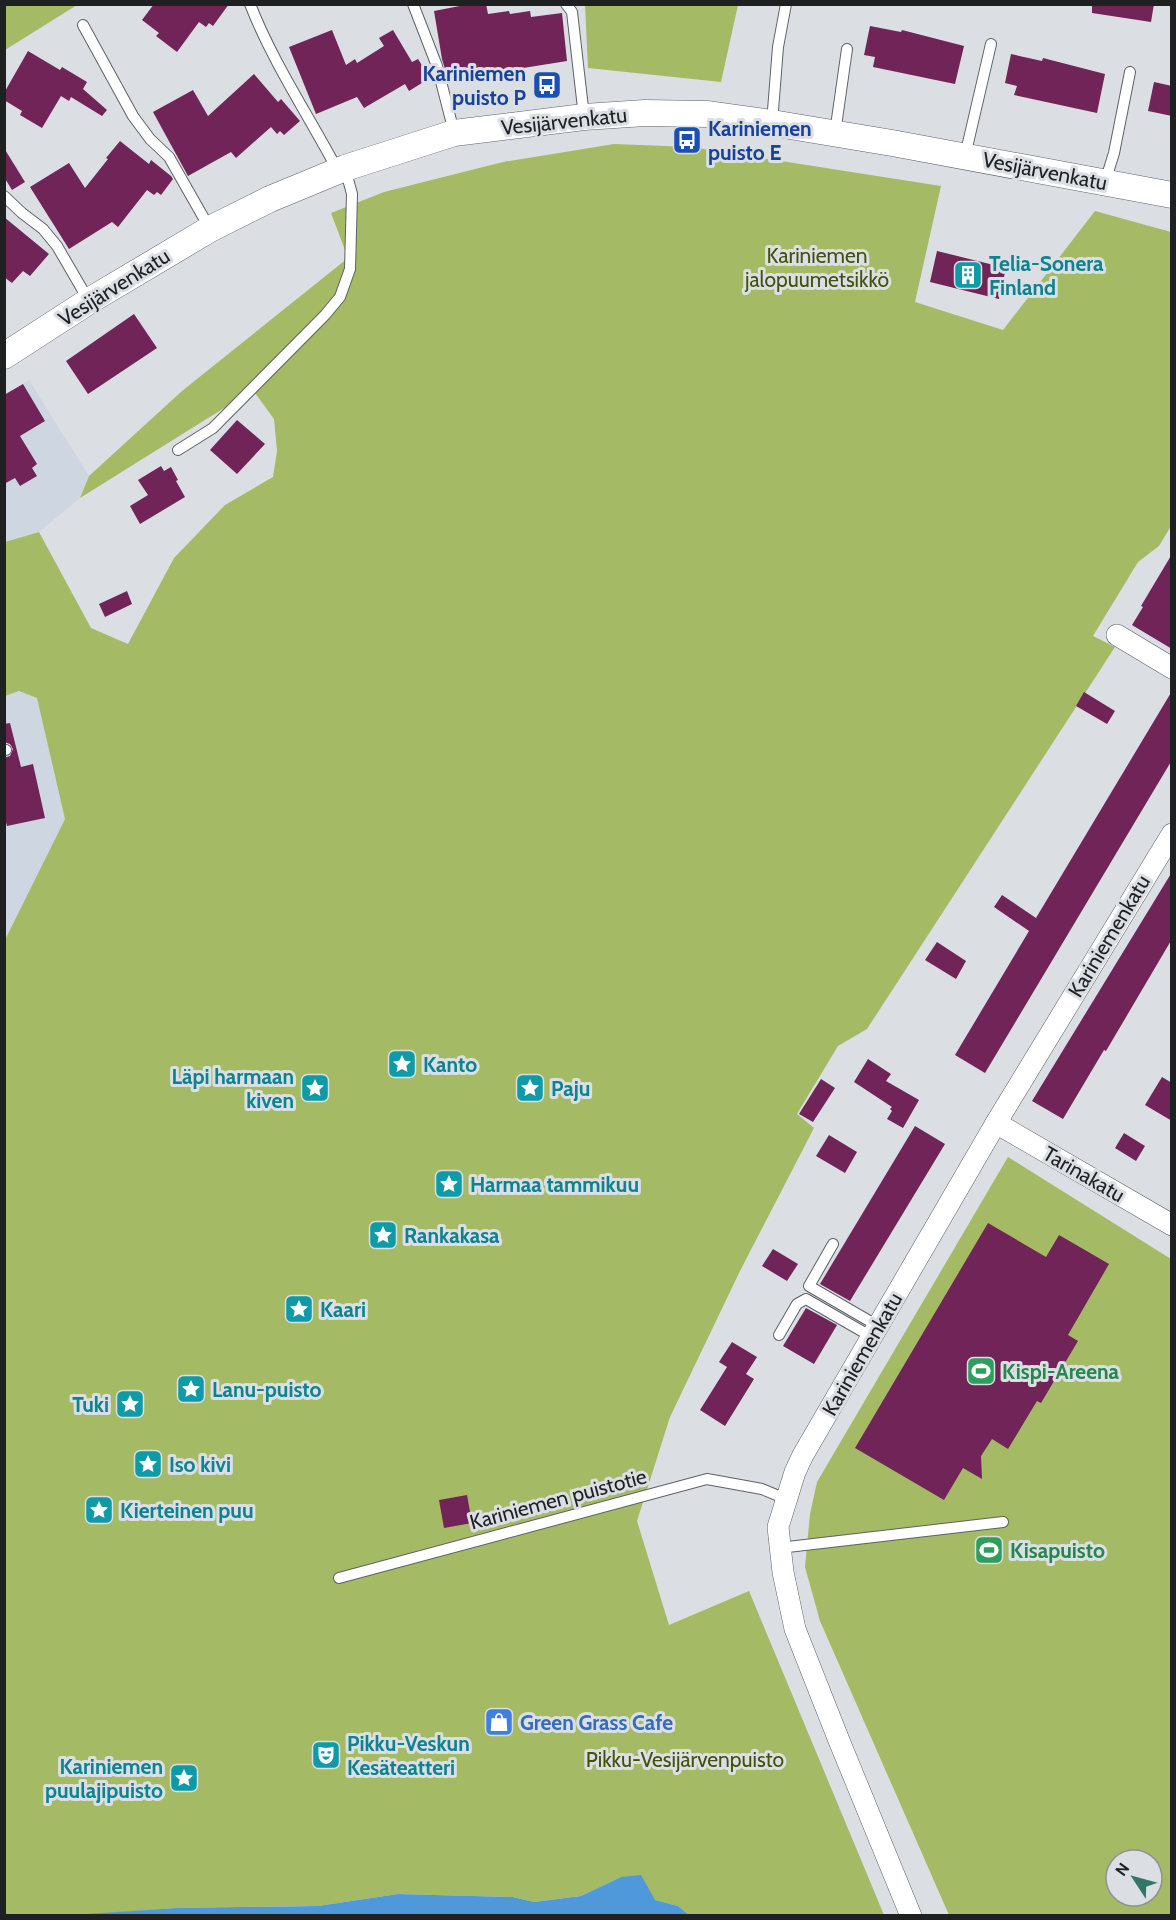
<svg xmlns="http://www.w3.org/2000/svg" width="1176" height="1920" font-family="Cabin,sans-serif">
<style>
.built{fill:#ced6e2}
.green{fill:#a4ba65;fill-rule:evenodd}
.water{fill:#4f99db}
.building{fill:#702457}
.lines{fill:none;stroke-linecap:round;stroke-linejoin:round}
.service-casing{stroke:#5e6166;stroke-width:12}
.minor-casing{stroke:#5e6166;stroke-width:22}
.tertiary-casing{stroke:#5e6166;stroke-width:27}
.service{stroke:#fff;stroke-width:10}
.minor{stroke:#fff;stroke-width:21}
.tertiary{stroke:#fff;stroke-width:26}
.labels{text-anchor:middle;dominant-baseline:central;stroke-width:6;stroke-linejoin:round;paint-order:stroke}
.transit-label{font-size:21px;font-weight:bold;fill:#164399;stroke:#dbdfe4;text-anchor:end}
.street-label{font-size:21px;fill:#1f2022;stroke:#dbdfe4}
.park-label{font-size:21px;fill:#435109;stroke:#dbdfe4}
.culture-label{font-size:21px;font-weight:bold;fill:#0d838f;stroke:#dbdfe4;text-anchor:start}
.leisure-label{font-size:21px;font-weight:bold;fill:#27864d;stroke:#dbdfe4;text-anchor:start}
.shop-label{font-size:21px;font-weight:bold;fill:#366cbe;stroke:#dbdfe4;text-anchor:start}
</style>
<rect width="100%" height="100%" fill="#dbdfe4"/>
<g class="built">
<polygon points="29,380 89,476 80,498 39,532 5,542 5,396"/>
<polygon points="19,691 37,697 65,819 5,942 5,696"/>
</g>
<g class="green">
<polygon points="5,4 77,4 77,5 5,50"/>
<polygon points="585,5 738,5 721,82 588,68"/>
<polygon points="614,144 691,147 941,186 915,302 1003,330 1095,211 1171,232 1171,526 1159,546 1138,562 1093,636 1115,647 867,1029 838,1046 797,1114 814,1128 740,1271 670,1417 637,1521 669,1625 749,1591 884,1915 689,1915 678,1906 655,1900 621,1877 581,1896 534,1902 513,1897 398,1894 318,1906 176,1908 72,1916 5,1915 4,942 65,819 37,698 19,691 5,696 5,542 39,532 91,628 128,644 174,558 225,505 273,477 277,451 274,419 253,390 80,498 89,476 182,391 348,258 331,213 384,192 503,162"/>
<path d="M1008,1157L1171,1259V1915H949L820,1621L805,1567L810,1514L817,1482ZM1116,1860H1152V1896H1116Z"/>
</g>
<polygon class="water" points="641,1875 655,1900 678,1906 689,1915 72,1915 176,1908 318,1906 398,1894 513,1897 534,1902 581,1896 621,1877"/>
<g class="building">
<polygon points="154,4 229,4 213,26 209,23 206,27 199,22 177,52 156,36 159,33 142,20"/>
<polygon points="470,4 486,4 488,14 509,11 510,14 530,11 531,17 562,13 567,61 517,69 517,67 448,79 442,59 434,11"/>
<polygon points="1092,4 1154,4 1151,22 1092,13"/>
<polygon points="870,26 901,32 902,30 964,46 955,84 873,67 875,57 864,55"/>
<polygon points="332,30 346,65 355,59 357,63 384,46 379,38 393,30 412,62 418,59 430,78 409,91 405,84 364,108 357,97 316,114 289,47"/>
<polygon points="28,51 60,70 62,67 87,82 83,89 107,110 102,116 71,97 69,101 61,96 42,128 20,115 22,111 4,100 4,93"/>
<polygon points="1011,54 1042,61 1043,58 1105,74 1097,113 1014,95 1017,86 1005,83"/>
<polygon points="254,74 278,102 281,99 300,121 284,135 280,131 277,134 271,127 236,158 231,152 188,176 153,112 193,90 208,116"/>
<polygon points="1154,82 1172,86 1172,116 1148,111"/>
<polygon points="120,141 149,164 151,160 171,176 173,179 161,195 157,192 154,195 147,190 118,227 112,222 69,249 30,187 69,163 85,188 108,159 106,158"/>
<polygon points="4,148 25,182 12,190 4,177"/>
<polygon points="4,217 49,254 30,276 23,271 12,283 4,277"/>
<polygon points="937,251 1006,268 999,299 930,282"/>
<polygon points="134,314 157,348 88,394 66,361"/>
<polygon points="23,384 45,421 20,436 37,464 32,468 37,476 20,486 15,478 4,484 4,395"/>
<polygon points="237,420 265,444 237,474 210,450"/>
<polygon points="161,466 164,471 171,467 178,480 176,481 185,497 140,524 130,506 148,495 138,480"/>
<polygon points="1172,554 1172,649 1132,625 1143,607 1141,606"/>
<polygon points="127,591 132,604 105,617 99,604"/>
<polygon points="1172,691 1172,760 985,1073 955,1055 1029,931 994,907 1002,895 1036,918"/>
<polygon points="1084,692 1115,711 1107,724 1076,706"/>
<polygon points="10,723 21,767 33,764 45,818 7,826 4,815 4,758 10,756 13,749 10,744 4,742 4,724"/>
<polygon points="1172,872 1172,939 1106,1051 1104,1050 1063,1119 1032,1101"/>
<polygon points="937,942 966,961 956,979 925,960"/>
<polygon points="868,1059 891,1074 886,1081 919,1100 903,1128 887,1119 892,1111 890,1109 892,1107 854,1082"/>
<polygon points="1162,1077 1172,1083 1172,1121 1145,1105"/>
<polygon points="821,1079 835,1088 813,1122 799,1114"/>
<polygon points="915,1126 945,1144 850,1301 820,1284"/>
<polygon points="1124,1133 1145,1146 1136,1161 1115,1148"/>
<polygon points="829,1135 857,1152 845,1173 816,1156"/>
<polygon points="988,1223 1046,1257 1059,1235 1109,1264 1068,1335 1078,1341 1041,1403 1037,1401 1008,1449 992,1439 981,1456 982,1479 963,1468 944,1500 855,1448"/>
<polygon points="773,1249 798,1264 787,1281 762,1266"/>
<polygon points="806,1308 837,1325 814,1364 783,1346"/>
<polygon points="732,1342 757,1357 746,1374 754,1379 725,1426 700,1410 727,1367 719,1362"/>
<polygon points="467,1495 472,1523 444,1528 439,1500"/>
<polygon points="507,1710 513,1724 490,1733 485,1720"/>
</g>
<g class="lines">
<g class="service-casing">
<g id="service">
<path d="M250,4C273,63 309,116 338,171"/>
<polyline points="413,4 437,66 454,132"/>
<polyline points="566,4 572,12 584,117"/>
<polyline points="83,25 133,116 150,139 169,157 210,229"/>
<polyline points="772,123 778,47 786,4"/>
<polyline points="835,133 847,49"/>
<polyline points="965,156 991,44"/>
<polyline points="1105,182 1114,153 1130,72"/>
<polyline points="4,196 22,213 43,229 57,246 89,301"/>
<polyline points="178,450 213,428 325,315 340,297 350,269 352,194 345,168"/>
<polyline points="4,750 6,750"/>
<polyline points="833,1244 809,1286 878,1326"/>
<polyline points="779,1335 797,1304 806,1299 872,1337"/>
<polyline points="779,1548 1003,1522"/>
<polyline points="339,1578 707,1479 762,1489 786,1499"/>
</g>
</g>
<g class="minor-casing">
<g id="minor">
<polyline points="1117,635 1172,668"/>
<polyline points="996,1123 1172,1225"/>
<polyline points="911,1916 838,1738 795,1629 783,1572 778,1527 795,1472 803,1455 996,1123 1172,834"/>
</g>
</g>
<g class="tertiary-casing">
<polyline id="tertiary" points="4,356 89,301 210,229 270,199 345,168 454,133 584,117 645,113 708,114 772,123 892,143 1172,195"/>
</g>
<use href="#service" class="service"/>
<use href="#minor" class="minor"/>
<use href="#tertiary" class="tertiary"/>
</g>
<defs>
<g id="bus-square" transform="scale(1.5)"><rect x="-9" y="-9" width="18" height="18" rx="4" fill="#1a4fb4" stroke="#dbdfe4"/><path d="M-5-6H5V4H4V6H2V4H-2V6H-4V4H-5ZM-3.5-4V0h7V-4ZM-3.5 1.2v1.5H-2V1.2ZM2 1.2v1.5H3.5V1.2Z" fill="#fff"/></g>
<g id="building-square" transform="scale(1.5)"><rect x="-9" y="-9" width="18" height="18" rx="4" fill="#0f9aa8" stroke="#dbdfe4"/><path d="M-4-6H4V6H1V3H-1V6H-4ZM-2.5-4.3h1.7v1.8h-1.7ZM.8-4.3h1.7v1.8H.8ZM-2.5-1h1.7V.8h-1.7ZM.8-1h1.7V.8H.8Z" fill="#fff"/></g>
<g id="sight-square" transform="scale(1.5)"><rect x="-9" y="-9" width="18" height="18" rx="4" fill="#0f9aa8" stroke="#dbdfe4"/><path d="M0-6L1.8-2.2L6-1.7L2.9 1.2L3.7 5.4L0 3.3L-3.7 5.4L-2.9 1.2L-6-1.7L-1.8-2.2Z" fill="#fff"/></g>
<g id="stadium-square" transform="scale(1.5)"><rect x="-9" y="-9" width="18" height="18" rx="4" fill="#2e9e5b" stroke="#dbdfe4"/><path d="M0-5a6.5 5 0 1 0 0 10a6.5 5 0 1 0 0-10ZM-3.5-1.8h7v3.6h-7Z" fill="#fff"/></g>
<g id="shop-square" transform="scale(1.5)"><rect x="-9" y="-9" width="18" height="18" rx="4" fill="#3f7fe0" stroke="#dbdfe4"/><path d="M-5-2.5h2.3a2.7 3.5 0 0 1 5.4 0H5L5.5 6h-11ZM-1.5-2.5h3a1.5 2.3 0 0 0-3 0Z" fill="#fff"/></g>
<g id="theatre-square" transform="scale(1.5)"><rect x="-9" y="-9" width="18" height="18" rx="4" fill="#0f9aa8" stroke="#dbdfe4"/><path d="M-5-5.5Q0-4 5-5.5V0Q5 5 0 6Q-5 5-5 0ZM-3.3-2.5H-1v1.5H-3.3ZM1-2.5H3.3v1.5H1ZM-2.8 1Q0 5.5 2.8 1Z" fill="#fff"/></g>
</defs>
<g fill-rule="evenodd">
<use href="#bus-square" x="547" y="85"/>
<use href="#bus-square" x="687" y="140"/>
<use href="#building-square" x="968" y="275"/>
<use href="#sight-square" x="402" y="1064"/>
<use href="#sight-square" x="315" y="1088"/>
<use href="#sight-square" x="530" y="1088"/>
<use href="#sight-square" x="449" y="1184"/>
<use href="#sight-square" x="383" y="1235"/>
<use href="#sight-square" x="299" y="1309"/>
<use href="#stadium-square" x="981" y="1371"/>
<use href="#sight-square" x="191" y="1389"/>
<use href="#sight-square" x="130" y="1404"/>
<use href="#sight-square" x="148" y="1464"/>
<use href="#sight-square" x="99" y="1510"/>
<use href="#stadium-square" x="989" y="1550"/>
<use href="#shop-square" x="499" y="1722"/>
<use href="#theatre-square" x="326" y="1755"/>
<use href="#sight-square" x="184" y="1778"/>
</g>
<g class="labels">
<g class="transit-label">
<text x="526" y="73">Kariniemen<tspan x="526" dy="24">puisto P</tspan></text>
<text x="708" y="128" text-anchor="start">Kariniemen<tspan x="708" dy="24">puisto E</tspan></text>
</g>
<g class="street-label">
<text transform="translate(564 121) rotate(-6)">Vesijärvenkatu</text>
<text transform="translate(1045 171) rotate(11)">Vesijärvenkatu</text>
<text transform="translate(114 287) rotate(-32)">Vesijärvenkatu</text>
<text transform="translate(1109 936) rotate(-59)">Kariniemenkatu</text>
<text transform="translate(1084 1174) rotate(30)">Tarinakatu</text>
<text transform="translate(862 1354) rotate(-60)">Kariniemenkatu</text>
<text transform="translate(558 1499) rotate(-15)">Kariniemen puistotie</text>
</g>
<g class="park-label">
<text x="817" y="255">Kariniemen<tspan x="817" dy="24">jalopuumetsikkö</tspan></text>
<text x="685" y="1759">Pikku-Vesijärvenpuisto</text>
</g>
<g class="culture-label">
<text x="989" y="263">Telia-Sonera<tspan x="989" dy="24">Finland</tspan></text>
<text x="423" y="1064">Kanto</text>
<text x="294" y="1076" text-anchor="end">Läpi harmaan<tspan x="294" dy="24">kiven</tspan></text>
<text x="551" y="1088">Paju</text>
<text x="470" y="1184">Harmaa tammikuu</text>
<text x="404" y="1235">Rankakasa</text>
<text x="320" y="1309">Kaari</text>
<text x="212" y="1389">Lanu-puisto</text>
<text x="109" y="1404" text-anchor="end">Tuki</text>
<text x="169" y="1464">Iso kivi</text>
<text x="120" y="1510">Kierteinen puu</text>
<text x="347" y="1743">Pikku-Veskun<tspan x="347" dy="24">Kesäteatteri</tspan></text>
<text x="163" y="1766" text-anchor="end">Kariniemen<tspan x="163" dy="24">puulajipuisto</tspan></text>
</g>
<g class="leisure-label">
<text x="1002" y="1371">Kispi-Areena</text>
<text x="1010" y="1550">Kisapuisto</text>
</g>
<g class="shop-label">
<text x="520" y="1722">Green Grass Cafe</text>
</g>
</g>
<rect width="1176" height="1920" fill="none" stroke="#1f2022" stroke-width="12"/>
<g transform="translate(1134 1878) rotate(306)"><circle r="28" fill="#dbdfe4" stroke="#909396" stroke-width="1.5"/>
<path d="M0-4.5L10 22L0 15L-10 22Z" fill="#337668"/>
<text y="-9" font-size="16" font-weight="bold" text-anchor="middle" fill="#1f2022">N</text>
</g>
</svg>
